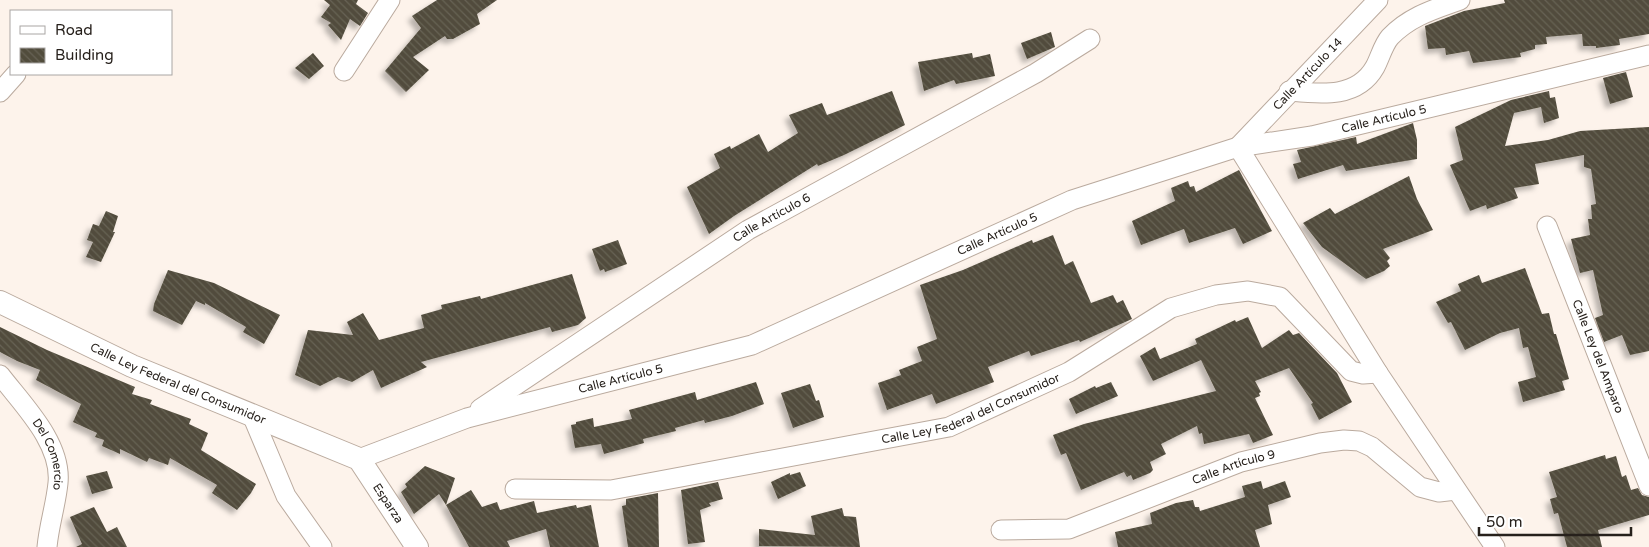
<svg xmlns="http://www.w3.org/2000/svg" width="1649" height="547" font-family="'Varela Round',sans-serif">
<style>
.building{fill:url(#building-back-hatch);filter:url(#shadow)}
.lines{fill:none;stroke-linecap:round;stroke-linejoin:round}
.minor-casing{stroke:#baaa9e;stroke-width:21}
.tertiary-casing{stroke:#baaa9e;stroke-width:24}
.minor{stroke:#fff;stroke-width:19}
.tertiary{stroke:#fff;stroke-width:22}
.labels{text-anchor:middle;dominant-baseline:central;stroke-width:5;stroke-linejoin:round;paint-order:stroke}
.street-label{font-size:12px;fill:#27211c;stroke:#fff}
</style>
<defs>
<pattern id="building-back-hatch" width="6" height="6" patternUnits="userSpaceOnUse" patternTransform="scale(1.25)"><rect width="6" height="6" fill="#514c3c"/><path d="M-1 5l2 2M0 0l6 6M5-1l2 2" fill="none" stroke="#676255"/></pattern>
<filter id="shadow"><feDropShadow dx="-4.5" dy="4.5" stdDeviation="2.5" flood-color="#0004"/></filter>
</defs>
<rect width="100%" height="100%" fill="#fdf3eb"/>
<g class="building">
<polygon points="324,0 358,0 356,4 368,13 360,26 350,19 341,40 328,25 331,23 321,17 330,5"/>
<polygon points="437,0 497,0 477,14 480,24 453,39 447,39 445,36 413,57 429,70 406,92 385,71 421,28 412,16"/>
<polygon points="1504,0 1649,0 1649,34 1619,39 1620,45 1596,48 1596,46 1583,46 1582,34 1546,37 1547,44 1535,45 1535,49 1520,53 1521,57 1473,63 1469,51 1446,55 1445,48 1428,49 1425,26 1464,11 1505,3"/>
<polygon points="1051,32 1055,47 1027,59 1021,43"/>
<polygon points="313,53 324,66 309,79 295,68"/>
<polygon points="972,53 973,58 990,54 995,76 956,84 954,80 924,91 918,62"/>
<polygon points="1626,72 1633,97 1610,104 1603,78"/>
<polygon points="892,91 905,125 844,155 818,166 817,164 734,216 709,234 687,187 720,168 714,154 730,146 731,149 759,134 768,152 798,133 789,115 822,103 827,115"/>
<polygon points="1549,91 1550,98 1555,97 1559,118 1544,123 1541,107 1514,113 1505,146 1548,140 1580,131 1649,127 1649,351 1630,355 1622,335 1604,342 1595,318 1603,315 1593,270 1580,273 1571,239 1590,235 1588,219 1592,219 1591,205 1596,204 1591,169 1584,167 1584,155 1535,164 1539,184 1514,188 1518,198 1487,209 1486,205 1470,211 1450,165 1463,160 1455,127 1511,100"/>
<polygon points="1413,123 1417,140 1417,159 1346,171 1343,165 1298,179 1293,164 1301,162 1297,150 1356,137 1357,144"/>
<polygon points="1239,170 1272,231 1243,244 1235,228 1189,243 1184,229 1141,245 1132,221 1175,201 1171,188 1188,181 1190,187 1194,186 1196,192"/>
<polygon points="1409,176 1417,199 1433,230 1383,249 1390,258 1387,261 1390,266 1384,271 1366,279 1322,247 1303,223 1330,208 1335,214"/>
<polygon points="106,211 118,216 113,232 115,232 101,262 86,257 93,242 87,240 93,224 99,226"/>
<polygon points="1053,235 1065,265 1073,261 1091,303 1113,295 1117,303 1123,300 1132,319 1080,342 1079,340 1031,356 1029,351 988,367 994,382 936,404 932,394 887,410 878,383 901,375 899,370 922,361 917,347 937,339 920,285 963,270 1032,240 1033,243"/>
<polygon points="618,240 627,264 605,272 604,269 600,271 592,249"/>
<polygon points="1525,268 1542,314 1549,313 1554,334 1556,334 1569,379 1562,381 1565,390 1523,402 1518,382 1536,377 1528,347 1523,348 1519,328 1500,333 1465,350 1451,322 1448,323 1436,302 1461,291 1458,284 1479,275 1482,283"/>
<polygon points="168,270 214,283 280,315 264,344 243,332 246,327 205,303 205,305 196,301 182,325 153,311 154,304"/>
<polygon points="572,274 586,318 578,325 552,332 550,327 421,362 427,367 381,388 373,370 352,382 338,377 320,386 295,375 308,330 353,335 347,322 363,313 379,340 424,328 421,315 442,309 441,305 480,296 481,299"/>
<polygon points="1248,317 1262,348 1289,330 1293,335 1299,333 1337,373 1352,402 1319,420 1311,404 1313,403 1289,368 1255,381 1261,392 1259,393 1260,396 1255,398 1273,435 1253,443 1249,434 1204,444 1202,433 1199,434 1197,426 1161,444 1166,454 1150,462 1153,470 1150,473 1133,480 1131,475 1127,477 1124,472 1081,490 1066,453 1061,455 1053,435 1084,424 1216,391 1201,360 1153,381 1140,356 1155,347 1160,359 1197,344 1195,339 1235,320 1236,322"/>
<polygon points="0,327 47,350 135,387 132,394 152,400 150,404 191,419 189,424 208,433 201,450 256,484 251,493 237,510 212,493 217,485 170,458 168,465 149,458 147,462 120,449 120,454 102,446 104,440 95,437 97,433 73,422 81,404 36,380 40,370 17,361 0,352"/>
<polygon points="756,382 764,404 732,416 705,423 704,420 675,428 676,431 643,439 644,443 604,454 601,444 575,448 571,425 576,424 576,422 593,418 594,427 632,419 629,410 695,392 697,400"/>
<polygon points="1111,382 1118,396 1076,414 1069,399 1095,386 1096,388"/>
<polygon points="810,384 816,401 819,400 824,417 793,428 781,393"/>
<polygon points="1605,455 1606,459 1616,456 1622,477 1626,475 1631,490 1638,488 1642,495 1649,497 1649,515 1598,530 1602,547 1567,547 1558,513 1554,514 1550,499 1557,497 1549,472"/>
<polygon points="425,466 455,478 446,505 439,494 414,514 401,492 407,487 405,484"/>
<polygon points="107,471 113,488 92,494 86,476"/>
<polygon points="800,472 806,486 778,499 771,482 790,473 790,475"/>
<polygon points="1261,481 1263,489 1285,481 1291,497 1268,505 1272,524 1255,530 1260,547 1118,547 1115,532 1152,524 1150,513 1176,503 1193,500 1195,507 1199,507 1200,511 1245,497 1242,486"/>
<polygon points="718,482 723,499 709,503 711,506 700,510 705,542 688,544 681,490"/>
<polygon points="471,490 482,507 497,502 500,510 534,501 537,513 576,505 577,508 591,505 599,547 550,547 546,529 507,541 510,547 469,547 446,505"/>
<polygon points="658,493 659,547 628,547 622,506 626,505 626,499"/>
<polygon points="94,507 107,532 117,527 127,547 76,547 82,544 70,517"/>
<polygon points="842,508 844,516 856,517 860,547 759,546 759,529 815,535 811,516"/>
</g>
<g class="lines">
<g class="minor-casing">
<g id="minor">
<polyline points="344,71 390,0"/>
<path d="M1289,91C1320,94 1357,99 1375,67C1380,58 1383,45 1390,37C1410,16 1435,9 1460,0"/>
<polyline points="0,92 16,74"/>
<polyline points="1238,147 1378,373 1495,547"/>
<path id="s1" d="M1238,147L1378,0"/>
<path id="s2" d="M1547,226L1649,486"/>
<path id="s3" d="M0,375C23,405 62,443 58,483C56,504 49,525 47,547"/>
<path id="s4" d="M480,409L748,230L1036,73L1090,39"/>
<polyline points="252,415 286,496 322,547"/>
<path id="s5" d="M359,459L467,418L752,345L1072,200L1238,147L1312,136L1649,55"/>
<path id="s6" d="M515,489L611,490L949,427L1069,372L1171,308L1216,295L1248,291L1280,297L1351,371L1363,374L1378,373"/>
<path id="s7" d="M1001,530L1069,529L1241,462L1320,443L1344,440L1359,441L1372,447L1420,487L1439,492L1456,490"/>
</g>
</g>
<g class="tertiary-casing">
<g id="tertiary">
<path id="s8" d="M0,302L132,366L359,459L417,547"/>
</g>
</g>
<use href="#minor" class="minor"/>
<use href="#tertiary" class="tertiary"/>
</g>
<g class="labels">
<g class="street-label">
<text stroke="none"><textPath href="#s1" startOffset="101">Calle Artículo 14</textPath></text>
<text stroke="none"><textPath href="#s5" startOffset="1084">Calle Artículo 5</textPath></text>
<text stroke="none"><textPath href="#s4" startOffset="349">Calle Artículo 6</textPath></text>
<text stroke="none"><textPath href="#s5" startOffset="679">Calle Artículo 5</textPath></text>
<text stroke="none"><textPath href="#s2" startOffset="140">Calle Ley del Amparo</textPath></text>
<text stroke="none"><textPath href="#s5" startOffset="274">Calle Artículo 5</textPath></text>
<text stroke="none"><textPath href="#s8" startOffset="196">Calle Ley Federal del Consumidor</textPath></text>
<text stroke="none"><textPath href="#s6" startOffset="466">Calle Ley Federal del Consumidor</textPath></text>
<text stroke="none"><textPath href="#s3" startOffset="95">Del Comercio</textPath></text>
<text stroke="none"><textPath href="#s7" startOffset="244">Calle Artículo 9</textPath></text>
<text stroke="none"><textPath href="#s8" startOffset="445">Esparza</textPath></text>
</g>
</g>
<rect x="10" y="10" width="162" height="65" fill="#ffffff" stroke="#a9a6a4"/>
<rect x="20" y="26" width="25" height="8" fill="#ffffff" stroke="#a9a6a4"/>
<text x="55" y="35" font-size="15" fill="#27211c">Road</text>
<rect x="20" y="48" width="25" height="15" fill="url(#building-back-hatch)" stroke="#a9a6a4"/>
<text x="55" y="60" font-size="15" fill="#27211c">Building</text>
<path d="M1479 527v8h152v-8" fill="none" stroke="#27211c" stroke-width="2.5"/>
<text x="1486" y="527" font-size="15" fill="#27211c" stroke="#ffffff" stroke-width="4" paint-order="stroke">50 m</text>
</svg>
